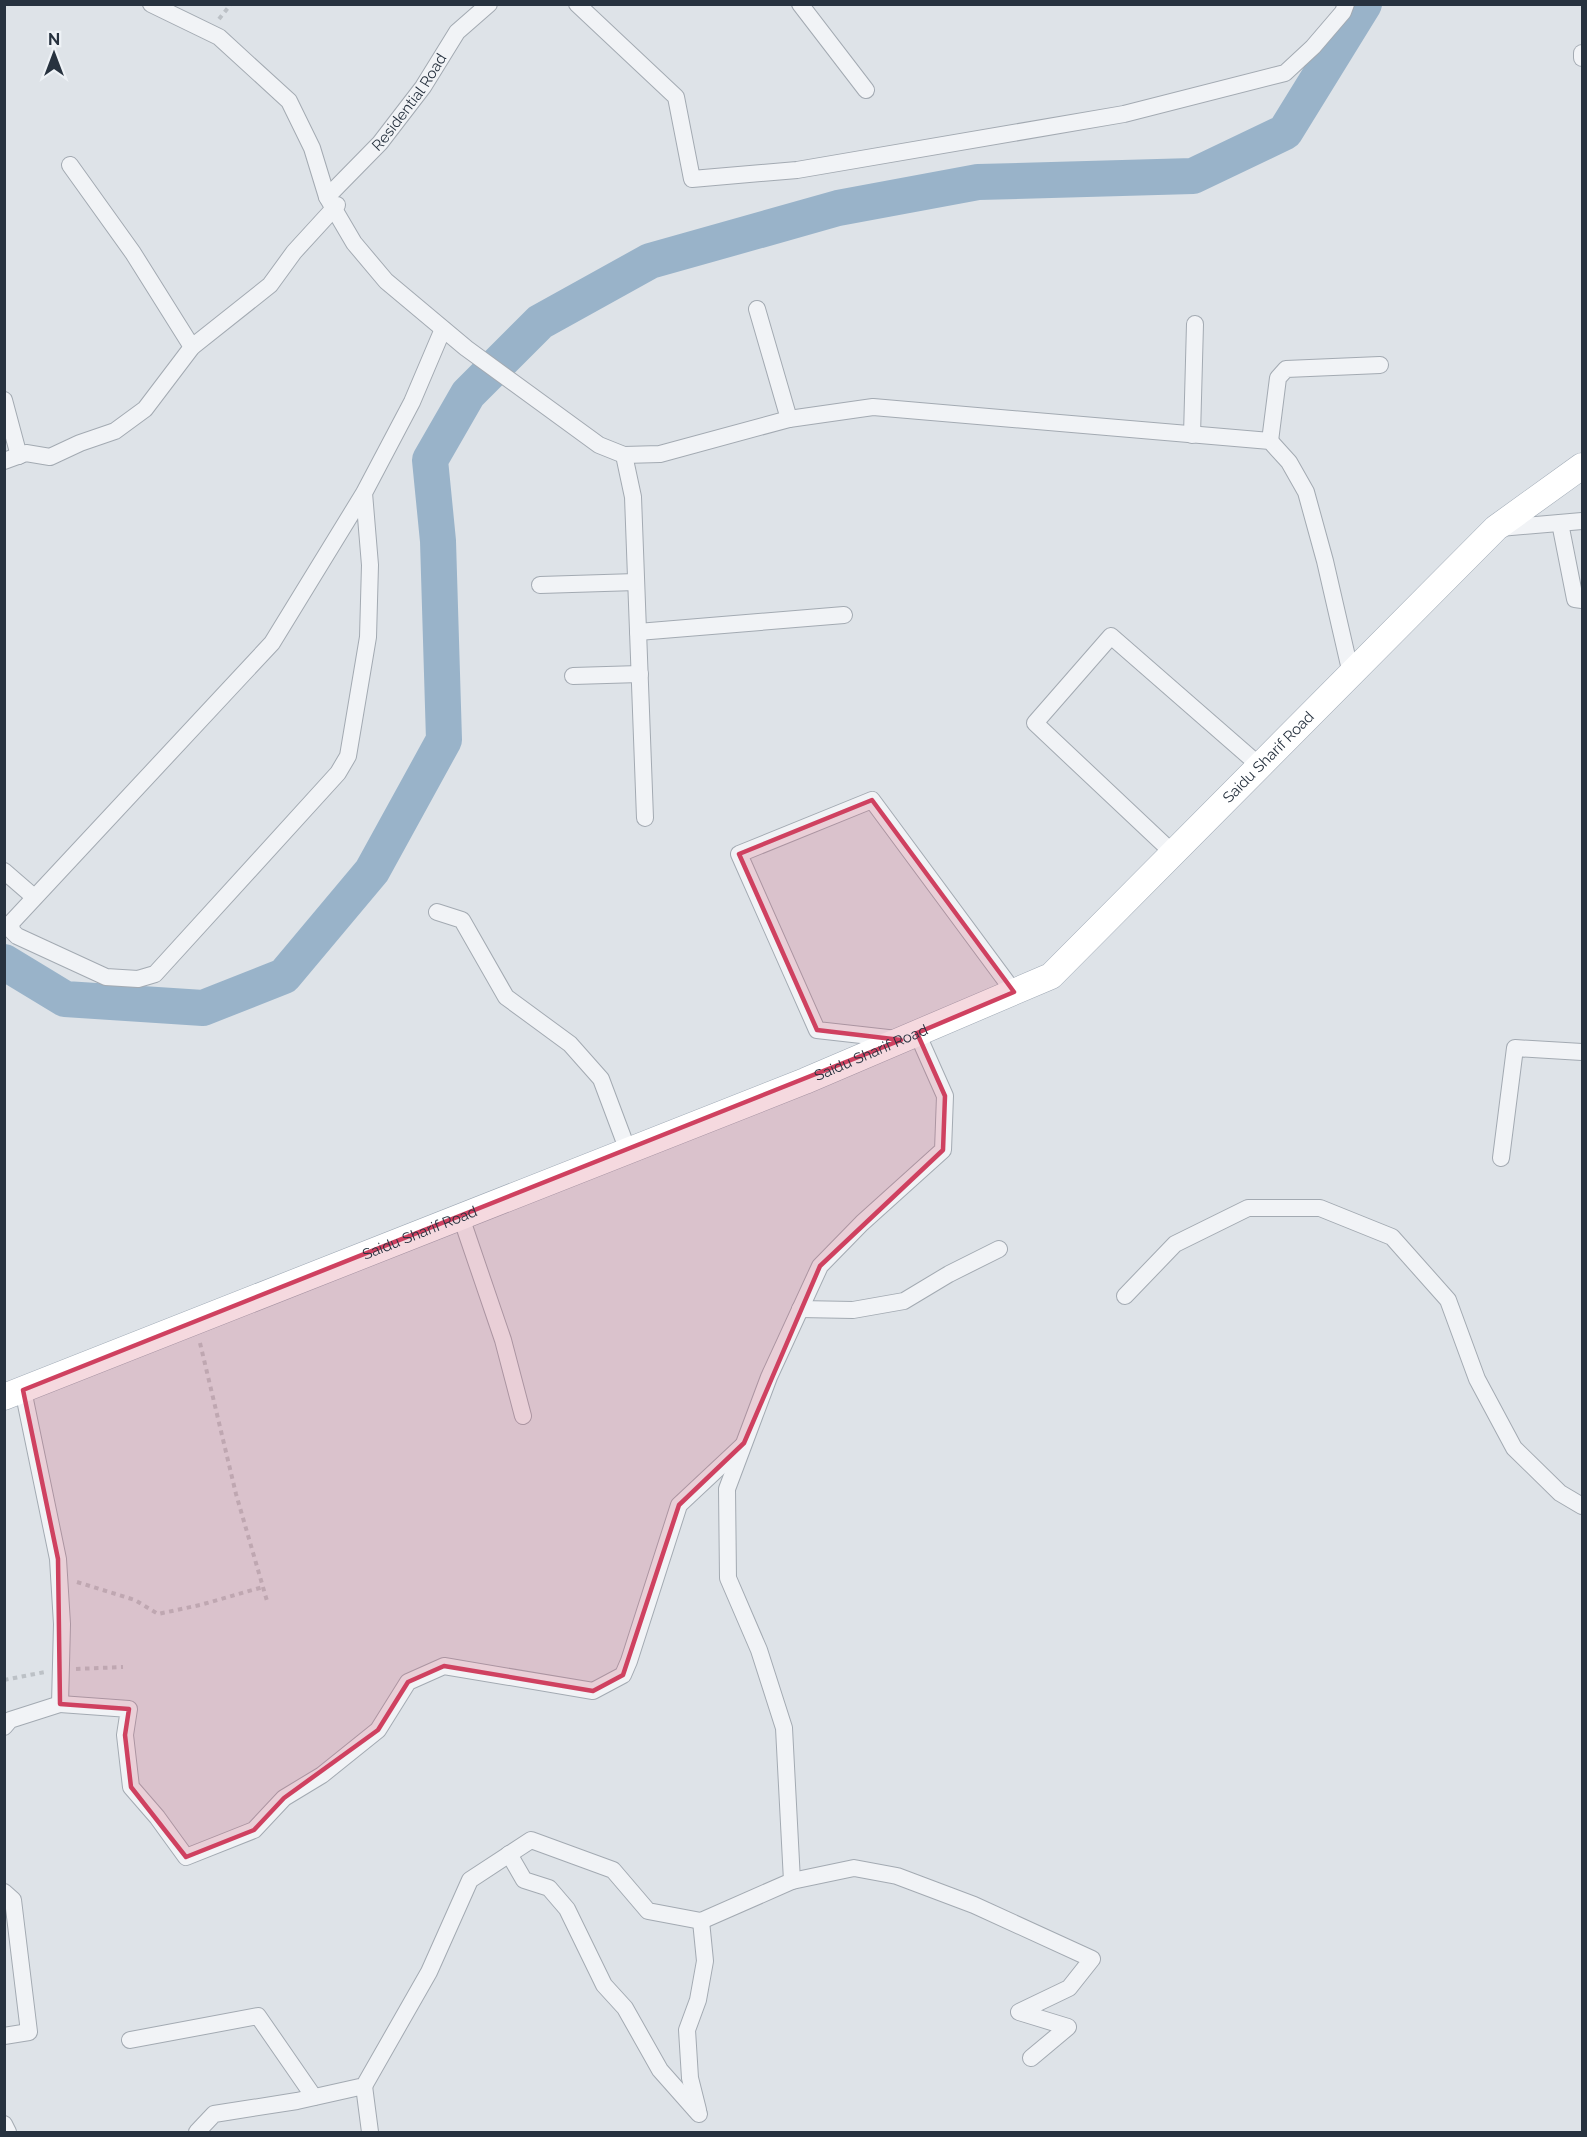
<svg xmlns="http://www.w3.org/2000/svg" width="1587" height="2137" font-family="Raleway,sans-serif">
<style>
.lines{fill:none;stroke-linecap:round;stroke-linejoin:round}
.river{stroke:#99b3c9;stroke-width:36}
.minor-casing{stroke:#a3aab2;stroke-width:18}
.primary-casing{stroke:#9ea8b4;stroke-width:27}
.path{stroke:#bcc1c6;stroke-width:4;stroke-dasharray:4.5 4.5;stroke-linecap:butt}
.minor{stroke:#f1f3f6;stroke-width:16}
.primary{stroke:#fff;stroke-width:26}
.marked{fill:#cf4160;fill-opacity:0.2;stroke:#cf4160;stroke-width:4.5;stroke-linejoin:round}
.labels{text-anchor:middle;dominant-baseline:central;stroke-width:4.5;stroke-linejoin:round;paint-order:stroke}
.street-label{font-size:15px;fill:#27323f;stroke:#eef2f6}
</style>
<rect width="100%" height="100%" fill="#dee3e8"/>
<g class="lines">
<polyline class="river" points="4,962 65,999 203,1008 284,976 372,871 444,740 438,541 430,460 468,394 540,322 650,261 838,208 978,182 1193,176 1285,132 1364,4"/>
<g class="minor-casing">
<g id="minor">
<polyline points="151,4 219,37 289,101 312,148 327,197 354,243 386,281 466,348 599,445 624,455 660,454 789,419 873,407 1270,441 1289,462 1306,492 1325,561 1351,674"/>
<polyline points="577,4 676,97 692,179 797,170 1124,114 1285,73 1313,47 1343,12 1346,4"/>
<polyline points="800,4 866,90"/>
<polyline points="1582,53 1582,58"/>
<polyline points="70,165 133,253 192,347"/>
<path id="s1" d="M327,197L380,143L423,87L457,32L489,4"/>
<polyline points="757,309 789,419"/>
<polyline points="4,400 19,456"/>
<polyline points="1192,435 1195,324"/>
<polyline points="1270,441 1278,378 1286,369 1380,365"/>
<polyline points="624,455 633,497 645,818"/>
<polyline points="4,461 26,453 50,457 80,443 115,431 145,409 192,347 270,285 294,252 337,205"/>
<polyline points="364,493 370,565 368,637 348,756 338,773 155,974 138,979 106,977 17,936 12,931 11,923 272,643 364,493 412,402 443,329"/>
<polyline points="1560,523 1575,599 1582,600"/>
<polyline points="1500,528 1582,521"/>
<polyline points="540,585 636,582"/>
<polyline points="638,632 844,615"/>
<polyline points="573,676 640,674"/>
<polyline points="1173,853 1035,723 1111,636 1260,766"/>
<polyline points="4,871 34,897"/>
<polyline points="437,912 462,920 506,997 570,1044 601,1079 628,1151"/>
<polyline points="897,1039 817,1030 739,854 872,800 1014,992"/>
<polyline points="1501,1158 1515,1048 1582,1052"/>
<polyline points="461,1217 503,1340 523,1416"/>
<polyline points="1125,1296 1175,1244 1248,1208 1320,1208 1392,1237 1448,1300 1477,1379 1514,1448 1560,1493 1582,1506"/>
<polyline points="800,1309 853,1310 904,1301 949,1274 999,1249"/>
<polyline points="60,1704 129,1709 125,1735 131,1787 157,1817 186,1857 254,1830 284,1798 322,1775 378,1730 408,1682 444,1666 593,1691 623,1675 629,1661 679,1505 742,1446"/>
<polyline points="4,1727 10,1720 60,1704 62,1624 58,1559 23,1390"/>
<polyline points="509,1854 524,1880 549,1888 567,1909 604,1985 625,2008 660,2070 699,2114"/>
<polyline points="792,1881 854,1868 897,1876 974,1905 1092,1959 1069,1988 1019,2012 1068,2027 1031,2058"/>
<polyline points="4,1892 13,1900 29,2032 4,2036"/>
<polyline points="130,2040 258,2016 314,2097"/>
<polyline points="364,2086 370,2132"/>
<polyline points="698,2110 690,2078 687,2030 698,2000 705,1961 701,1921"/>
<polyline points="4,2124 8,2132"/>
<polyline points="197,2132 214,2114 297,2101 364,2086 429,1972 470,1880 531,1840 613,1870 648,1911 701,1921 792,1881 784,1728 759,1650 728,1578 727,1489 769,1377 820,1266 862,1223 943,1150 945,1096 917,1033"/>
</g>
</g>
<g class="primary-casing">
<g id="primary">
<path id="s2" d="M4,1397L805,1081L1051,976L1496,528L1582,466"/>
</g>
</g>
<g class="path">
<polyline points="219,19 231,4"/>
<polyline points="200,1343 236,1494 267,1601"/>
<polyline points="77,1582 135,1600 158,1614 200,1605 263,1587"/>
<polyline points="76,1669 123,1667"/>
<polyline points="4,1680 45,1672"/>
</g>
<use href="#minor" class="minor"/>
<use href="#primary" class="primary"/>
</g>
<path class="marked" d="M872,800L1014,992L917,1033L945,1096L943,1150L820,1266L744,1443L679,1505L623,1675L593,1691L444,1666L408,1682L378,1730L284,1798L254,1830L186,1857L131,1787L125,1735L129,1709L60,1704L58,1559L23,1390L901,1040L817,1030L739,854Z"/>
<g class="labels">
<g class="street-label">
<text stroke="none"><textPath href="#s1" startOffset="126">Residential Road</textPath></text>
<text stroke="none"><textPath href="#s2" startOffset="1437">Saidu Sharif Road</textPath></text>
<text stroke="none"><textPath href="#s2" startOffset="933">Saidu Sharif Road</textPath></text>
<text stroke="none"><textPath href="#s2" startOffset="447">Saidu Sharif Road</textPath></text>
</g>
</g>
<rect width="1587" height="2137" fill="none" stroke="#27323f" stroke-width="12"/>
<g transform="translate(54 54)" stroke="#eef2f6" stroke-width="4.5" paint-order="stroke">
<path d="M0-4.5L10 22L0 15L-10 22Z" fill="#27323f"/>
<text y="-9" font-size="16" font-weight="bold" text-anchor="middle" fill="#27323f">N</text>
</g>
</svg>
